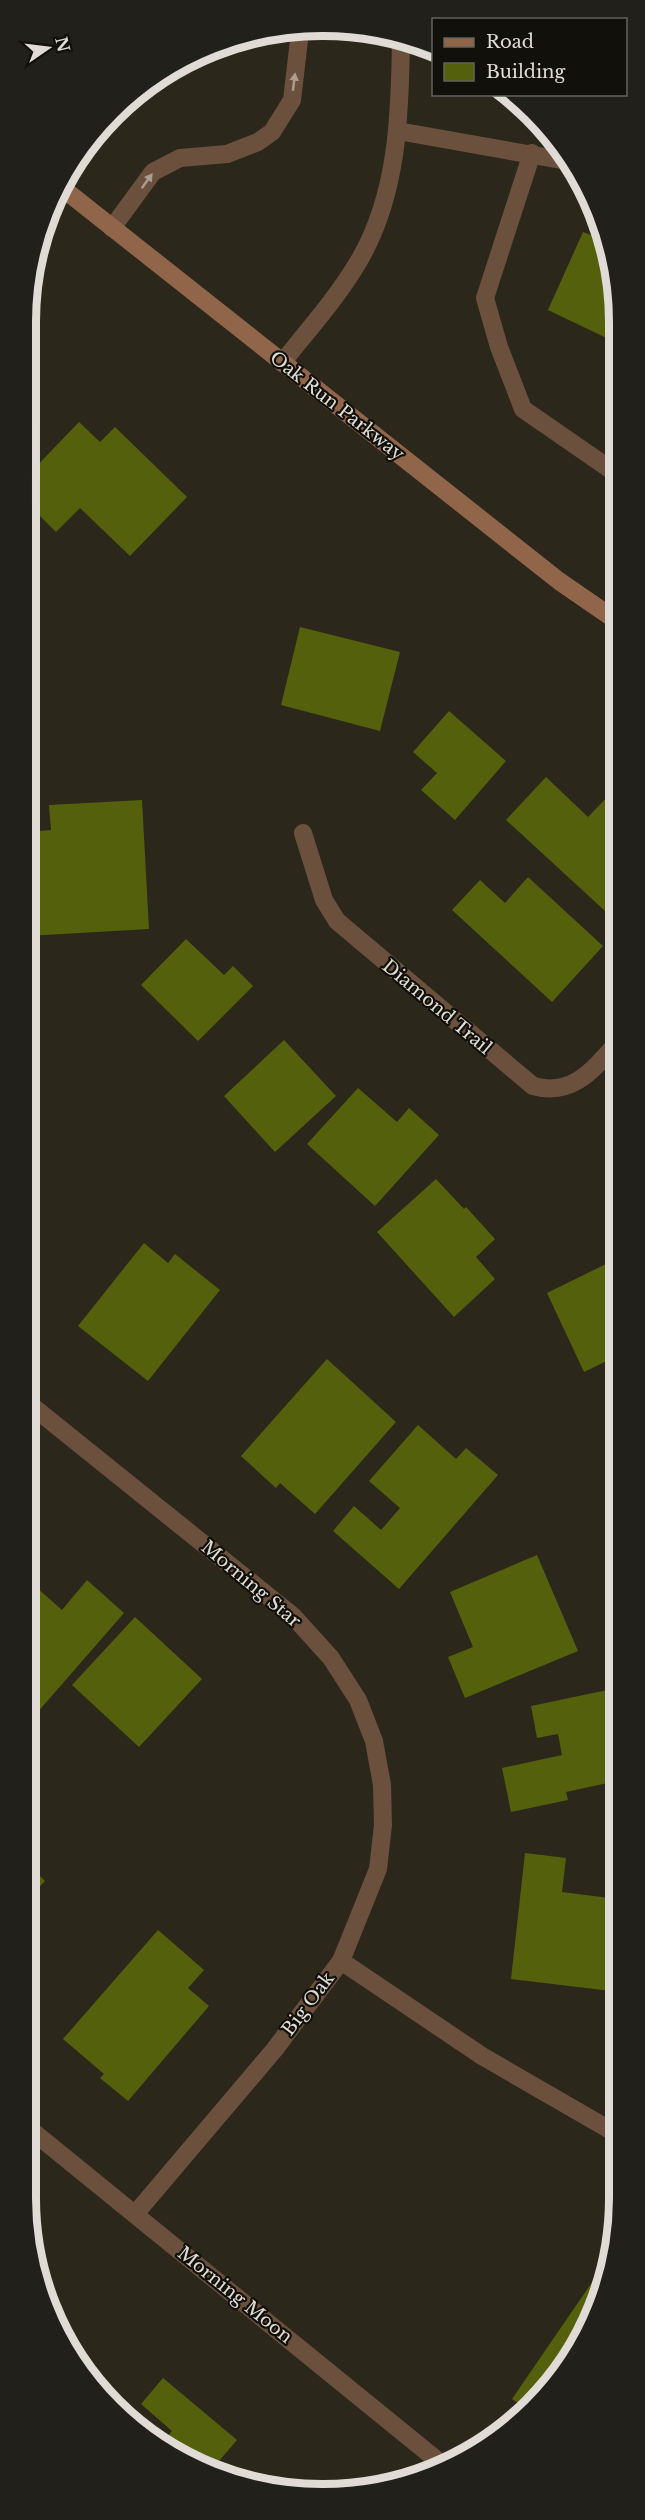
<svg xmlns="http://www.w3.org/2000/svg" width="645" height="2520" font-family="'Libre Baskerville',serif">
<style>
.building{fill:#54600b}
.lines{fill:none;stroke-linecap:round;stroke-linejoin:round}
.lane{stroke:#6c503e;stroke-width:18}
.street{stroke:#6c503e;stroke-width:18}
.secondary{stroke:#916549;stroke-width:18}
.oneway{fill:#ac9d91}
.labels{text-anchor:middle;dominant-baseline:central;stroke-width:4.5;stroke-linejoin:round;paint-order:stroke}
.street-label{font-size:18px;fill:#e0dcd5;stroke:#12100b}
.rim{fill:none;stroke:#e0dcd5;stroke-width:8}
</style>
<rect width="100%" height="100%" fill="#2c271b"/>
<g class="building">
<polygon points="598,221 617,284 617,343 548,310 583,232 591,235"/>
<polygon points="79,422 100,442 115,427 187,497 130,556 80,508 56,532 28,504 28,475"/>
<polygon points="300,627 400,652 380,731 281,705"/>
<polygon points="449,711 506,761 455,820 421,790 437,773 413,752"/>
<polygon points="546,777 588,817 612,792 617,797 617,922 506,820"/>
<polygon points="142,800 149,929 27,936 27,832 51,830 49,805"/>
<polygon points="528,877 603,946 552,1002 452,910 480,880 505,903"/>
<polygon points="186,939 224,975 233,966 253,986 198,1041 141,985"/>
<polygon points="284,1040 336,1096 275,1152 224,1096"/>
<polygon points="358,1088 397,1122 409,1108 439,1135 375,1206 307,1144"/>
<polygon points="436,1179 464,1209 466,1207 495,1239 476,1257 495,1279 454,1317 377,1232"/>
<polygon points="144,1243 168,1263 175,1254 220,1290 148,1381 78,1326"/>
<polygon points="608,1263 617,1279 617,1356 584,1372 547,1293"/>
<polygon points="327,1359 396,1422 315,1514 280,1483 276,1488 241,1456"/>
<polygon points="418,1425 456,1459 466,1448 498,1475 399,1589 333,1531 354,1506 381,1530 400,1508 369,1481"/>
<polygon points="537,1555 578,1651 465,1698 448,1657 473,1647 450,1592"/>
<polygon points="28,1580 62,1610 87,1580 124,1613 36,1714 26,1706"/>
<polygon points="135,1617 202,1679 139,1747 72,1685"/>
<polygon points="617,1688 617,1781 566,1792 568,1800 511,1812 502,1768 562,1755 558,1734 537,1738 531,1706"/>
<polygon points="525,1853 566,1858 562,1892 617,1899 617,1941 611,1991 511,1979"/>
<polygon points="26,1862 45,1881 26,1901"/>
<polygon points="158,1930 204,1970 188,1988 209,2006 128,2101 100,2078 104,2074 63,2039"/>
<polygon points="599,2272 604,2275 580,2346 525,2408 512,2399"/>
<polygon points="163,2378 237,2440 212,2469 191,2464 163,2442 172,2431 141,2404"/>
</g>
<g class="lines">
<g class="lane">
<polyline points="398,131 567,161"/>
<polyline points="532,153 485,298 499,347 523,409 617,474"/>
<polyline points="112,228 153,172 180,158 227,154 258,142 272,132 292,100 300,32"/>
</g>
<g class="street">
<path d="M282,363C308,330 336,299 357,264C398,197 400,115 401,40"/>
<path d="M303,833L324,900L337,921L533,1086C572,1097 593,1070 617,1043"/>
<polyline points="27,1402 293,1616 331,1658 358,1700 374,1741 382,1785 383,1825 378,1869 341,1961 275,2049 136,2213"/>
<polyline points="341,1961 482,2056 617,2134"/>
<polyline points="26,2126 443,2465"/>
</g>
<polyline class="secondary" points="61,187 559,581 617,621"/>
</g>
<defs><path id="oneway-solid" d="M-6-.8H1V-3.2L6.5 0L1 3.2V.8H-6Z" transform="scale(1.5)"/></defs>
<g class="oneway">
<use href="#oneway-solid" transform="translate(294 82) rotate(-83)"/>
<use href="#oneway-solid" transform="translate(147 181) rotate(-54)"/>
</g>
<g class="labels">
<g class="street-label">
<text transform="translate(337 406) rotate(38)">Oak Run Parkway</text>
<text transform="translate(437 1007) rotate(40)">Diamond Trail</text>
<text transform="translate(251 1584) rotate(40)">Morning Star</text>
<text transform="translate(308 2004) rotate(-53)">Big Oak</text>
<text transform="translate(235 2295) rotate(39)">Morning Moon</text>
</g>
</g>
<path d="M0 0H645V2520H0ZM322 36H323A286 286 0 0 1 609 322V2198A286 286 0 0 1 323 2484H322A286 286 0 0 1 36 2198V322A286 286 0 0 1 322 36Z" fill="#22201b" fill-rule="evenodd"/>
<path class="rim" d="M322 36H323A286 286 0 0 1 609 322V2198A286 286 0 0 1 323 2484H322A286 286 0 0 1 36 2198V322A286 286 0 0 1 322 36Z"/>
<rect x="432" y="18" width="195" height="78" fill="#12100b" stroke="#64625c" stroke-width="1.5"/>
<rect x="444" y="38" width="30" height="9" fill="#916549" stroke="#64625c" stroke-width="1.5"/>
<text x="486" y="48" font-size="18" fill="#e0dcd5">Road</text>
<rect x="444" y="63" width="30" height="18" fill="#54600b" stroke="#64625c" stroke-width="1.5"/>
<text x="486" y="78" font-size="18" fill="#e0dcd5">Building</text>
<g transform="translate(48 48) rotate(76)" stroke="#12100b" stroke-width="4.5" paint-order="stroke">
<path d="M0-4.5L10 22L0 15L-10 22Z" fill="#e0dcd5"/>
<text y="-9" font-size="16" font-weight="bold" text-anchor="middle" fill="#e0dcd5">N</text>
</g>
</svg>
